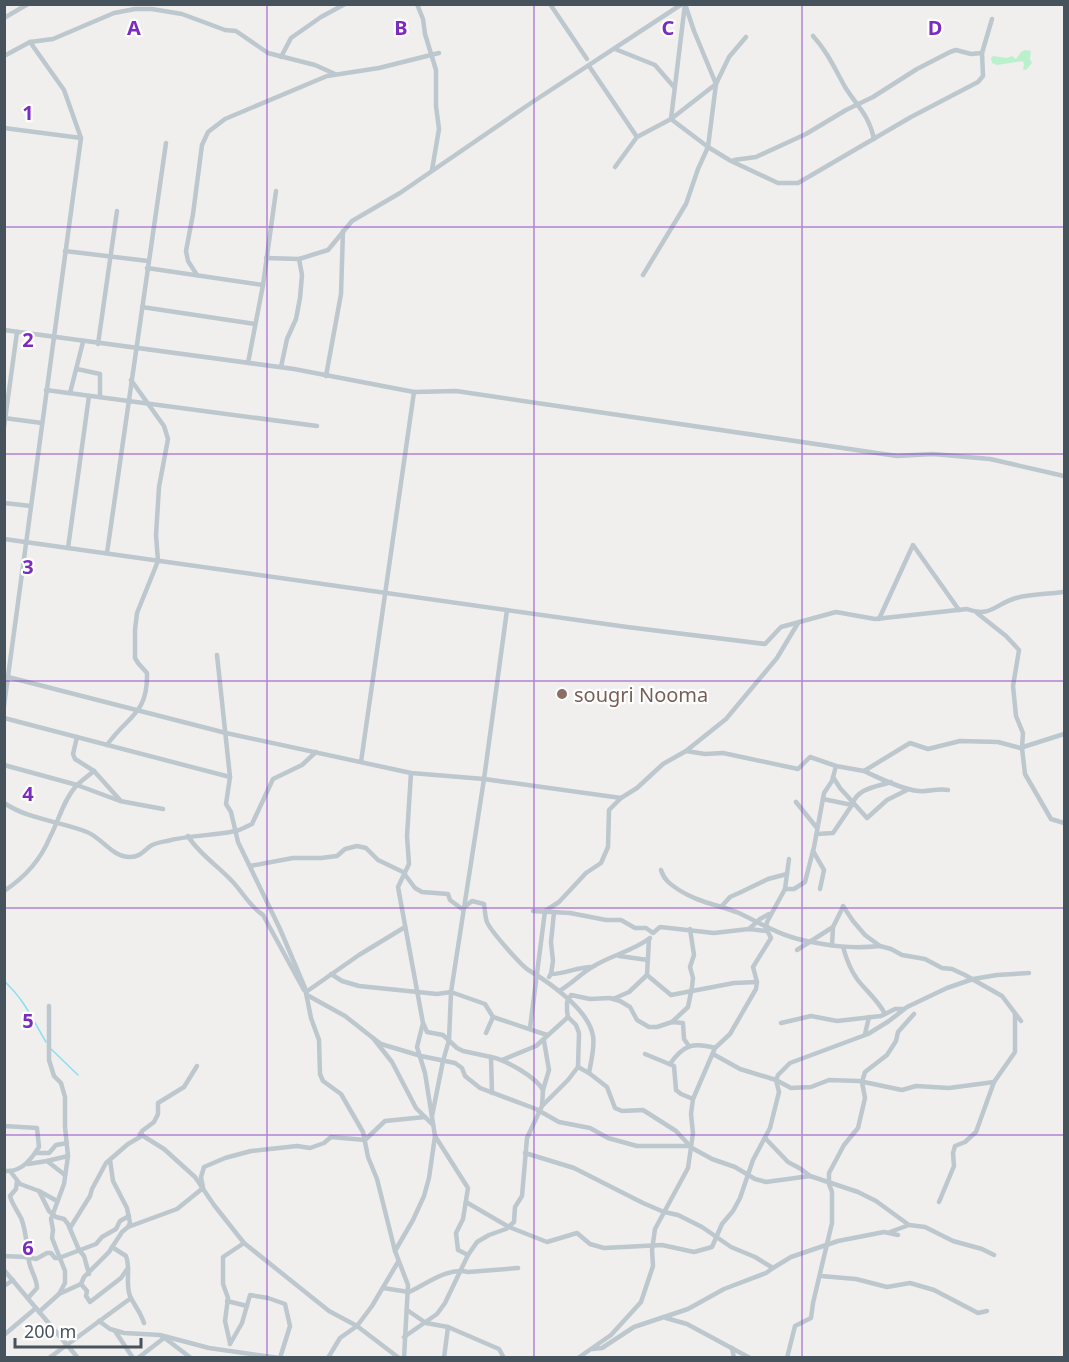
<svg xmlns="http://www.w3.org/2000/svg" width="1069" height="1362" font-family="'Noto Sans',sans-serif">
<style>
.green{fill:#bbf0cc}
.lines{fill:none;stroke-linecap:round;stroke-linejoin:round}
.stream{stroke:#86e1ef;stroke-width:1.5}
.minor{stroke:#bcc7ce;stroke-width:4.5}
.grid{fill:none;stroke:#7b2cbf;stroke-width:1.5;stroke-opacity:0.55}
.education-dot{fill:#8d6e63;stroke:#fff;stroke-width:2}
.labels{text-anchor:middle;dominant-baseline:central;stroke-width:4.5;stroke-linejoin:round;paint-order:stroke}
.education-label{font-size:20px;fill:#785e54;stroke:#fff;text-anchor:start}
.grid-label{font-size:20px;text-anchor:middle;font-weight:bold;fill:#7b2cbf;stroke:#fff;stroke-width:4.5;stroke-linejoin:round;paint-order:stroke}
</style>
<rect width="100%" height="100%" fill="#f1eeee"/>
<polygon class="green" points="1025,50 1031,51 1030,59 1032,63 1026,70 1023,69 1024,65 1023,61 997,65 992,63 991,58 993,56 1007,58 1012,56 1016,59 1021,52"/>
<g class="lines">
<g class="stream">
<path d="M4,981C24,999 33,1020 46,1042"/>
<polyline points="51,1049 78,1075"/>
</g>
<g class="minor">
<polyline points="417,4 423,19 425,34 436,70 436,106 439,129 432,170"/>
<polyline points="550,4 587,59"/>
<polyline points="685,4 671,119 708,147 731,161 778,183 798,183 911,117 978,82 983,76 982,53 992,19"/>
<polyline points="4,18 28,4"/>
<path d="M813,36C827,51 835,69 845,87C857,106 869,115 874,139"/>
<polyline points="615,49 655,65 674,87"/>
<polyline points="4,56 30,42 53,39 114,13 135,9 152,9 182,14 225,30 236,31 268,53 315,65 335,74"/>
<polyline points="281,57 291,38 321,17 345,4"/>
<polyline points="589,66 637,137"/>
<polyline points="4,128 81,138"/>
<polyline points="734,160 756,157 806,134 846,110 873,97 917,69 950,52 956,50 971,54 982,53"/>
<polyline points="615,167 637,137 671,119 716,84 729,57 746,37"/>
<polyline points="65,251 148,261"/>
<polyline points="266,258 299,259 328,250 352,221 400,193 531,103 682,4"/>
<polyline points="147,268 263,285"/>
<polyline points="197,275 188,261 186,251 193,214 202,145 208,132 225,119 327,76 379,68 439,53"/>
<polyline points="643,275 686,204 698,169 708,147 716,84 694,31 685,4"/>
<polyline points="142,307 255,324"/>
<polyline points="4,330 294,369 414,392 456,391 897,456 933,454 990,459 1064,476"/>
<polyline points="98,344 117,211"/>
<polyline points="248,363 263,285 276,191"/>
<polyline points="281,367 287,339 296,319 300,298 302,275 299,259"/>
<polyline points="77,369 100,374 100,397"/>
<polyline points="326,376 341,294 343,231"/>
<polyline points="46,390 317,426"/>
<polyline points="70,393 83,342"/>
<polyline points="4,418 42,423"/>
<polyline points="4,427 17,332"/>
<polyline points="4,503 31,506"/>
<path d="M4,539L627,627L765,644L781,627L836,612L875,619L967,609C991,618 995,604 1016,598C1031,594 1049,594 1064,592"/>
<polyline points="68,548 89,396"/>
<polyline points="107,553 166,143"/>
<polyline points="977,613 1006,636 1019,650 1013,686 1016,716 1023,733 1022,748 1025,774 1051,819 1064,823"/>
<polyline points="879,619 913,545 959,610"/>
<polyline points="217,655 230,777 226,804 231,812 238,842 280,929 305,988 311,1018 319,1040 320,1074 323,1081 341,1094 363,1132 368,1157 377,1179 395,1251 408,1285 404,1358"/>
<polyline points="4,676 226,733 411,773 484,779 621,798"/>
<polyline points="4,706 81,138 64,90 30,42"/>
<polyline points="4,718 230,777"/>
<polyline points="77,737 73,754 75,759 94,771 120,800"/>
<path d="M107,745C127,716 148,715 147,673L138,663L135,658V630L137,613L158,561L156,535L159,487L168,439L164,426L131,380"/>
<polyline points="686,751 726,719 777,658 798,623"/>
<polyline points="361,762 414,392"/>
<polyline points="4,765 77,785 120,801 163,809"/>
<path d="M864,771C879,778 903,790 919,791C929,792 937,788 948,790"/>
<polyline points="833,777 840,788 867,818 887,800 907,790"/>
<path d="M823,799L852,805C857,788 876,787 891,782"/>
<polyline points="796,802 817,828"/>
<path d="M4,803C30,820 59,821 87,832C102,838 112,857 130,857C139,857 143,852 149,847C154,843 161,842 167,841C189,835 213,836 235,831C241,830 247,826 252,824L273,779L302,765L316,752"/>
<polyline points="817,834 833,833 852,805"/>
<path d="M188,836C198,853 218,866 231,880C243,892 249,906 263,915L304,990"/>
<polyline points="813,851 824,870 820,889"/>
<path d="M250,866L293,858H321L337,856L345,849L357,846L366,848L378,860L403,872L415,888L422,892L448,894L450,900L462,909L472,901L484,904C485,910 485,917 487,922C490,930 522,967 530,971C550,983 589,1010 593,1036C595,1047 591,1061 589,1073"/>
<path d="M661,870C664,880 670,884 679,890C697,902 719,905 739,913C760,923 779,935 802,940C829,946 852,949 880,946"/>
<polyline points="785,889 794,889 805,882 814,847 824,793 832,781 836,766"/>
<path d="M4,891C24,878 41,859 50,837C59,820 63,801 76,786C81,781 88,776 94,771"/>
<polyline points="843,906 853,921 865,935 880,946 891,949 902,955 925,959 942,968 952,969 965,975 1002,996 1021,1021"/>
<polyline points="721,907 730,897 739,893 768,879 787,874"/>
<polyline points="533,911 570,913 606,920 621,920 635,928 646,928 653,933 660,927 714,933 749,929 766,931 766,928"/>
<polyline points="749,929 760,919 769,914"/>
<polyline points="649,939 647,975 671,995 734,983 757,982"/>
<polyline points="832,945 833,927"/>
<path d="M843,947C846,958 850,969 857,979C866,991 878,1000 885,1014L895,1009H903"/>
<polyline points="797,950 833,927 843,907"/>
<polyline points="619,956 648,960"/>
<polyline points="331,974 342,981 359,986 437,994 451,992 485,1004 493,1017 547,1035"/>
<polyline points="551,974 553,961 551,942 554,912"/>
<path d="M549,977L551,974C565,974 577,967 592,967"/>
<path d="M559,991C572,984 581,973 594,966C612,955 633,951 650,938"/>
<polyline points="306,992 359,955 405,927"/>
<polyline points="307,995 345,1016 373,1038 392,1062 416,1108 433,1125"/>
<polyline points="613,999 629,992 647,975"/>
<polyline points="672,1022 688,1007 692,987 693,978 690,967 694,955 690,929"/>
<polyline points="781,1023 811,1016 837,1021 881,1016 885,1014"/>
<polyline points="424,1025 427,1032 443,1035 457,1048 463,1051 491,1057"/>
<polyline points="530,1028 545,911 559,902 586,873 601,863 608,847 609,810 621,798 637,788 663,764 686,751 705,754 723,753 798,769 810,757 836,766 864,771 910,743 928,749 960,741 998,742 1020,748 1064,734"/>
<polyline points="486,1033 493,1017"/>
<polyline points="865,1034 869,1017"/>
<polyline points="373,1038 381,1044 421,1056 455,1063 462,1068 465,1076 480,1088 536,1109 559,1122 590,1128 608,1138 637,1146 690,1146"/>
<polyline points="645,1054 674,1066 676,1090 681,1094 693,1099"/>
<polyline points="713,1054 740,1069 776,1080 791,1088 811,1087 829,1080 859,1081 902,1090 916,1086 949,1088 994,1082"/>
<polyline points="502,1060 536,1046 568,1017"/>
<path d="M670,1064C683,1045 693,1042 715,1048"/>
<polyline points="578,1067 589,1073 607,1087 615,1108 622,1111 643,1110 676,1131 692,1148 712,1159 735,1167 755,1179 766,1182 810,1176"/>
<path d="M492,1093L491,1057C506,1060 536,1077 543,1090"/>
<polyline points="542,1106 543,1090 549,1070 544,1041"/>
<polyline points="432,1116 443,1061 449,1040 451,992 484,779 507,610"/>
<polyline points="4,1126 37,1128 39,1147 35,1153"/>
<polyline points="140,1134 164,1149 195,1177 214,1205 244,1243 329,1311 357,1326 399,1358"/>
<polyline points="435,1136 468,1188 463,1219 456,1233 458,1250 468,1255"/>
<polyline points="765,1138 788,1162 801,1169 810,1176 858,1192 876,1201 909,1225 925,1227 953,1241 982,1249 994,1255"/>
<polyline points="525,1153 574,1168 643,1203 664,1212 678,1215 702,1227 731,1247 755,1257 773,1268 791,1257 838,1241 884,1232 898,1235"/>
<polyline points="47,1161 68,1156"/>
<polyline points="28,1164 47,1161 65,1175"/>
<path d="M4,1171C19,1172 27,1164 35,1153H49L56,1145L67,1143"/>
<polyline points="10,1171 20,1184 39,1191 57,1201"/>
<path d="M17,1181L16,1189L10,1196C12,1204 17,1210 21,1218C27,1232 26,1246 29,1261C30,1270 37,1278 37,1288L28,1298"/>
<polyline points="39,1191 49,1211 56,1217 64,1219 68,1224 79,1250 84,1256 89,1274"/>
<polyline points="466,1202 509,1227 547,1242 577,1233 590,1244 604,1248 662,1245 694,1252 712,1247 722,1224 733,1211 740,1198 753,1160 770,1128 779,1092 776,1080 778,1075 790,1063 868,1034 889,1021 907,1007 947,988 973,979 997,975 1029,973"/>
<polyline points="939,1202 954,1166 953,1153 955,1146 965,1142 976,1132 994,1082 1015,1052 1015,1014"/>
<polyline points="128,1227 177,1209 203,1188 201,1177 204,1167 225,1158 251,1151 297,1146 310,1148 324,1143 331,1137 365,1140 385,1121 425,1117"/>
<polyline points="70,1228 90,1196 92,1189 106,1163 128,1144 140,1137 142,1131 154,1122 158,1114 158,1103 184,1087 197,1066"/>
<polyline points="890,1232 909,1225"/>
<path d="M112,1247L126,1256C131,1269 125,1283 130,1296C134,1305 140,1311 144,1323"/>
<polyline points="395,1251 413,1220 424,1196 429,1178 435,1136 425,1073 417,1047 423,1023 398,887 409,864 407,836 411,773"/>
<path d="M4,1256C15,1257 24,1256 36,1259L47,1253H51L55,1258H59L96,1244L102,1237L116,1229L120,1221L129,1216"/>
<polyline points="4,1270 78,1358"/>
<polyline points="821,1276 856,1279 887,1287 910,1283 934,1290 978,1313 987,1311"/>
<polyline points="81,1284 87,1291 86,1296 90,1302 121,1278 128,1268"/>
<polyline points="4,1286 13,1280"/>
<path d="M383,1288L409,1292C427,1284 447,1267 468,1272L518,1268"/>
<polyline points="59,1294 81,1284 84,1277 109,1252 122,1232 128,1227 130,1223 127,1208 113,1181 110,1160"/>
<polyline points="227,1301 247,1306"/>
<polyline points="407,1310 426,1323 448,1327 499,1349 504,1358"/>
<polyline points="39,1312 59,1294 65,1283 65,1271 52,1238 53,1230 51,1219 64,1184 68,1156 65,1127 65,1097 61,1083 54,1076 49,1060 49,1006"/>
<polyline points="666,1318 687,1324 750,1358"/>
<polyline points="99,1321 110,1329 124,1333 160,1335 209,1348 279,1358"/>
<polyline points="115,1331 133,1358"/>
<polyline points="4,1335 36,1308"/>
<polyline points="162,1336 191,1358"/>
<polyline points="404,1337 437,1314 445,1303 468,1255 477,1242 489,1235 506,1229 514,1222 515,1207 522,1196 527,1138 542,1106 568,1080 578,1067 579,1033 576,1025 568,1017 567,1011 567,1002 571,995 590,999 610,998 620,1001 630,1007 637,1020 649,1027 657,1027 672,1022 683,1023 684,1039 689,1046"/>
<polyline points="230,1343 225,1321 228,1298 223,1284 223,1257 244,1243"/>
<polyline points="230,1344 242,1323 250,1295 268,1298 285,1304 290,1326 280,1358"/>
<polyline points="732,1348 734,1358"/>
<polyline points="593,1349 602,1348 634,1327 688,1309 724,1289 766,1273 773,1268"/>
<polyline points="49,1358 131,1298"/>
<polyline points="138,1358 164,1338"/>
<polyline points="328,1358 340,1338 357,1326 372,1306 398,1262"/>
<polyline points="444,1358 448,1327"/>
<polyline points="578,1358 611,1335 641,1302 653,1266 652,1250 655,1229 688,1168 693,1133 691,1114 693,1099 715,1048 730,1034 756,989 757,982 753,967 771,938 766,928 767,922 785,889 789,859"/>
<polyline points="787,1358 795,1326 811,1318 813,1303 832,1223 832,1192 829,1184 829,1173 844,1145 858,1128 865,1098 862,1082 865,1072 887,1055 896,1041 898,1032 914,1014"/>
</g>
</g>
<path class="grid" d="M267,4V1358M534,4V1358M802,4V1358M4,227H1064M4,454H1064M4,681H1064M4,908H1064M4,1135H1064"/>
<circle class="education-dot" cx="562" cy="694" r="6"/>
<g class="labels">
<g class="education-label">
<text x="574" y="694">sougri Nooma</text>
</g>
</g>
<g class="grid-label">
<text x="134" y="35">A</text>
<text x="401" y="35">B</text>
<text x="668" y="35">C</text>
<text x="935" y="35">D</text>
<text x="28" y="120">1</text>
<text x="28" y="347">2</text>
<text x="28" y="574">3</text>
<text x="28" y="801">4</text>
<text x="28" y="1028">5</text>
<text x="28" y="1255">6</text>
</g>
<rect width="1069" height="1362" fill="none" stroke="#46535c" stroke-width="12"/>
<path d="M15 1338v9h126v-9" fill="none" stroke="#46535c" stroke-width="3"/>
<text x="24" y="1338" font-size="18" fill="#46535c" stroke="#ffffff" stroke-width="4.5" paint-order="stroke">200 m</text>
</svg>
